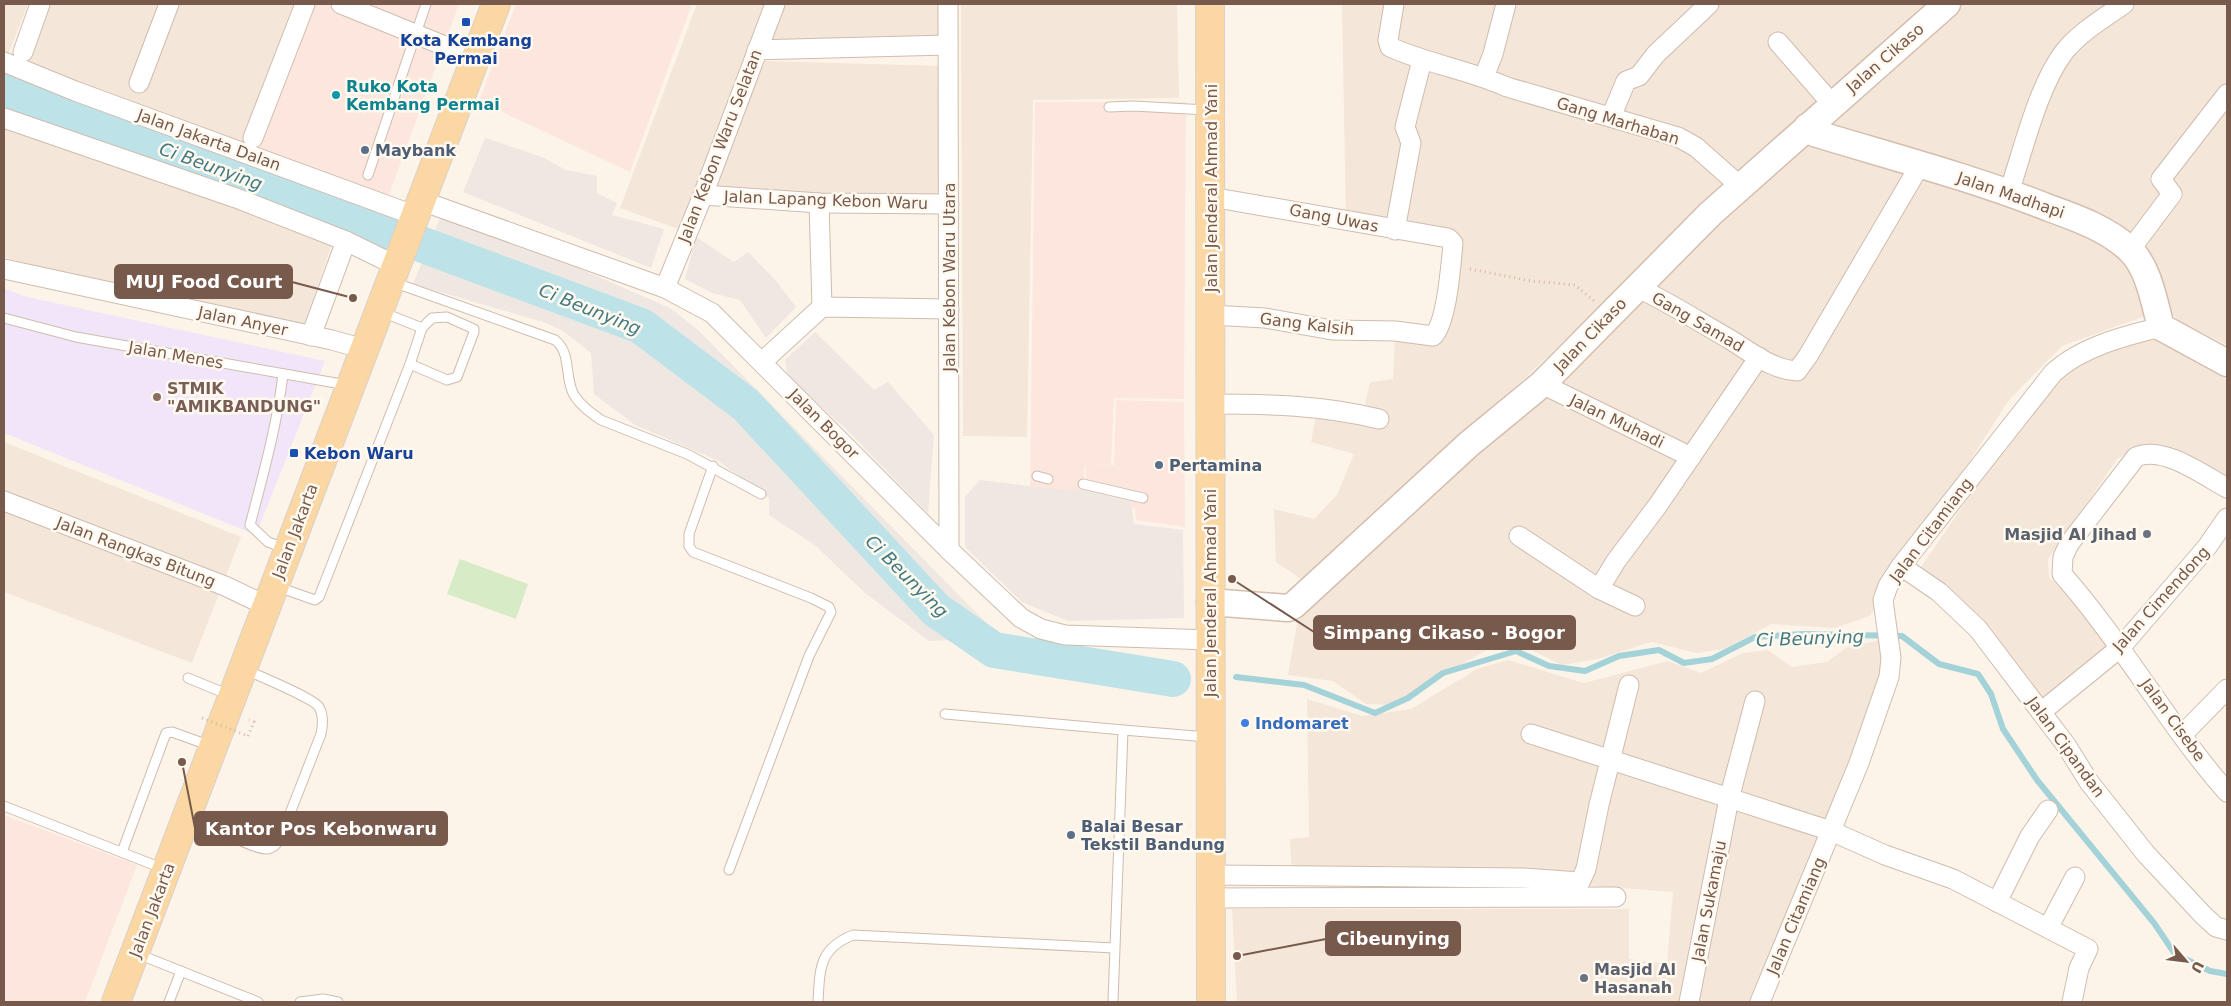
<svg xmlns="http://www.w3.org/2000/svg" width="2231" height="1006" font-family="'DejaVu Sans',sans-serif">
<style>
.residential{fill:#f4e6d8}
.commercial{fill:#fde6dd}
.industrial{fill:#eee7e2}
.education{fill:#f1e6f9}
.green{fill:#d7ebc7}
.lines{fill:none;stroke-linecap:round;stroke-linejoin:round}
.stream{stroke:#a3d2d9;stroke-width:6}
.river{stroke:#bde2e7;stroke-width:36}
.lane-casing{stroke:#cfbcae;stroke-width:11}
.street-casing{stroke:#cfbcae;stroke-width:21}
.secondary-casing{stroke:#d5beae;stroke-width:29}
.primary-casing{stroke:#d9d1cd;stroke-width:30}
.path{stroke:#d8b6a3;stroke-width:3;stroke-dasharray:1 4;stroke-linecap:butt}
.lane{stroke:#fff;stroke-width:9}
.street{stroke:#fff;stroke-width:19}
.secondary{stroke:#fff;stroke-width:26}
.primary{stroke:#fad7a3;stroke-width:28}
.path-bridge{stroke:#d8b6a3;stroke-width:3;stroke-dasharray:1 4;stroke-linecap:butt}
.transit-dot{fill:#1a4fb4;stroke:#fff9f0;stroke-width:2}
.culture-dot{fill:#0f9aa8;stroke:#fff9f0;stroke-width:2}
.service-dot{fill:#5c6f8a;stroke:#fff9f0;stroke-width:2}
.education-dot{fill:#8d6e63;stroke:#fff9f0;stroke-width:2}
.worship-dot{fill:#6b7280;stroke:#fff9f0;stroke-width:2}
.shop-dot{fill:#3f7fe0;stroke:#fff9f0;stroke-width:2}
.labels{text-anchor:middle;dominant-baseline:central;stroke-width:5;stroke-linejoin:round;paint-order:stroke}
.transit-label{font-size:16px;font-weight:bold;fill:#164399;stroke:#fff9f0}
.street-label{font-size:16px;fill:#785a4c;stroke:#fff9f0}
.culture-label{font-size:16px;font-weight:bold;fill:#0d838f;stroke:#fff9f0;text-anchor:start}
.service-label{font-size:16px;font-weight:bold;fill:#4e5e75;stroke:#fff9f0;text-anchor:start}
.education-label{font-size:16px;font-weight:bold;fill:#785e54;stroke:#fff9f0;text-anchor:start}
.worship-label{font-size:16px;font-weight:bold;fill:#5b616d;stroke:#fff9f0;text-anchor:end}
.shop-label{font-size:16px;font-weight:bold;fill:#366cbe;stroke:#fff9f0;text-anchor:start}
.water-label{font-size:18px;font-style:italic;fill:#437b83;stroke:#fff9f0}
.leader{fill:none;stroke:#785a4c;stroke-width:2}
.callout-dot{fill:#785a4c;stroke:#fff9f0;stroke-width:2}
.callout{fill:#785a4c;stroke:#785a4c;stroke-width:2}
.callout-label{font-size:18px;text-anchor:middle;font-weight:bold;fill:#fff}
</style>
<rect width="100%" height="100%" fill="#fdf4e9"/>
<g class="residential">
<polygon points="4,4 28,4 4,65"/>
<polygon points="50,4 294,4 242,147 26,69"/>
<polygon points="697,4 764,4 681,230 620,208"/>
<polygon points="781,4 940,4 942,43 770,40"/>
<polygon points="961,4 1177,4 1179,98 1033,100 1027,437 963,436"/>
<polygon points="1342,4 1927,4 1796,118 1310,585 1276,562 1274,509 1314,519 1337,495 1354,454 1311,442 1318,405 1363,414 1370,382 1393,379 1395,336 1435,339 1452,246 1346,223"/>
<polygon points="1952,4 2227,4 2227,345 2178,320 2152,295 2146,251 2115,220 2028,190 1816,124"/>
<polygon points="765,61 943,66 945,195 712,191"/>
<polygon points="4,122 335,235 305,323 57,273 4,257"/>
<polygon points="1791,133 2056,214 2108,241 2135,279 2145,316 2062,346 2009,400 1870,616 1835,628 1772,624 1724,649 1697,653 1651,642 1598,659 1562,665 1511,640 1485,651 1389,705 1366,704 1333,681 1288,675 1300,607"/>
<polygon points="2164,339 2227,367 2227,480 2179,451 2140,449 2118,458 2048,559 2049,577 2118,646 2045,709 1919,570 2056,370 2106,340"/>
<polygon points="4,442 241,537 192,663 4,592"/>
<polygon points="1884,639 1892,654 1756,1002 1237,1002 1232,909 1629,909 1629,959 1667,964 1673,892 1533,881 1292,877 1290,839 1309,837 1307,699 1362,716 1411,709 1477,669 1508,660 1584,683 1668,661 1701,673 1743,653 1768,650 1792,667 1827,662 1846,648"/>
</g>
<g class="commercial">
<polygon points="304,4 459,4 387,200 249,148"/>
<polygon points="516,4 692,4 630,172 479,101"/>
<polygon points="1035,102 1186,102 1184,399 1114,398 1111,465 1084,466 1085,494 1030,489"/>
<polygon points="1116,400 1184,402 1185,527 1136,520 1135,509 1088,496 1085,466 1114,465"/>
<polygon points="4,815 137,865 85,1002 4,1002"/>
</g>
<g class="industrial">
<polygon points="485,138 542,157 566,170 597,176 597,193 617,203 612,215 664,229 651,268 463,192"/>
<polygon points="440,218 578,268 670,308 698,330 1001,638 929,641 865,593 816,546 769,515 769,498 717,460 635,425 594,394 591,353 563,331 546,323 413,284"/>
<polygon points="696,237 734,262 748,252 776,281 796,307 766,338 740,300 712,293 685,279"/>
<polygon points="815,332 874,390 888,382 934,435 928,513 845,428 788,377 785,360"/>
<polygon points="980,480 1054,489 1085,490 1131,502 1134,524 1183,530 1184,618 1068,621 1022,602 965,547 965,497"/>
</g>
<polygon class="education" points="4,288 23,296 325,361 256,535 4,433"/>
<polygon class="green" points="460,559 528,584 516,619 447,594"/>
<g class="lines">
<polyline class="stream" points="1236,677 1304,685 1375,713 1408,698 1443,673 1516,651 1549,666 1585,671 1619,656 1659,650 1684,663 1712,659 1755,637 1804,634 1902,636 1939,664 1978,674 1991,694 2003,729 2037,780 2154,923 2175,954 2210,971 2227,974"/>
<polyline class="river" points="4,89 641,326 746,405 936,610 994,650 1173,679"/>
<g class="lane-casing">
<g id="lane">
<polyline points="1109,107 1133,106 1207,110"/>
<polyline points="368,175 426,4"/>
<path d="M393,282L555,340C572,353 564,378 574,395C581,406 591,413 601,420L687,454L761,494"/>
<polyline points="4,318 76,337 347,385"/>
<polyline points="410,364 447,380 457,377 474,332 474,329 447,317 432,318 422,328"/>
<path d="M283,374C277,426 263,475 250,525L268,542L287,549"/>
<polyline points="713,466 689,534 689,546 693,552 811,598 829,607 831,612 809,656 729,870"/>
<polyline points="1037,476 1048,479"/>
<polyline points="1083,484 1143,498"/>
<polyline points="278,587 315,600 319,597 410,364 422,328 382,312"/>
<polyline points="188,678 229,695"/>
<polyline points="945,714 1123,730"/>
<polyline points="4,806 164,869"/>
<path d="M191,814C205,822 254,851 268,849C273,848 277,844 280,839L321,734C323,725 324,716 319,707C313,698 259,676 246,670"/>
<polyline points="122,852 166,733 172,732 211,746"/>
<polyline points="138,954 258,1002"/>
<polyline points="169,1002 181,971"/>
<polyline points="300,1002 323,999 338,1002"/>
<path d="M818,1002C820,970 818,949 853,935L1114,948"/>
<polyline points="1113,1002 1123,730 1208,737"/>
</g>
</g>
<g class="street-casing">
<g id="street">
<polyline points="341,4 477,59"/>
<polyline points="948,4 949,550"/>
<path d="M1394,4L1388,40L1390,47C1428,64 1469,70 1507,87L1678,137L1696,147L1740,186"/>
<polyline points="1778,42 1832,104"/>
<polyline points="757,50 948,45"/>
<polyline points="23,52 40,4"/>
<polyline points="4,62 75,91 416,216"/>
<polyline points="1484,77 1493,54 1506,4"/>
<polyline points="139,83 169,4"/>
<polyline points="1611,117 1626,81 1639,76 1656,54 1709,4"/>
<polyline points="4,118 236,198 346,241 397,266"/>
<polyline points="253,138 305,4"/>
<path d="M2009,192C2023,151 2038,86 2064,52C2080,32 2104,18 2124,4"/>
<polyline points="703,195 819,203 949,204"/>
<polyline points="422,201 665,288 712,313 949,550 1021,618 1041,629 1065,635 1210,640"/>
<polyline points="819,203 822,307"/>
<polyline points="1395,230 1411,143 1405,127 1422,60"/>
<polyline points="2130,250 2172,194 2161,179 2227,94"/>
<polyline points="4,269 332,340 364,349"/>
<path d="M1636,287C1669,302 1699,322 1731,340C1750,352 1773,370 1797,371L1808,356L1920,165"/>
<polyline points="665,288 703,195 775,4"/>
<path d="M1211,315L1265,318L1332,330L1395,331L1433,336C1447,323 1451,264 1453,243L1448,238L1211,197"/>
<polyline points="311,336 346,241"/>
<polyline points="762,362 822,307 949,309"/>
<polyline points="1542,384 1691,457"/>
<path d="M1210,404C1268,404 1322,405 1379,419"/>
<path d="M2227,488C2203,475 2163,445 2136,457L2069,544L2063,557L2062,574C2123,643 2167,724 2227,792"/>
<polyline points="4,501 225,586 267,606"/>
<polyline points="1519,536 1599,589 1635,606"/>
<polyline points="1901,566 1939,592 1978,629 2066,745 2089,782 2146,854 2203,915 2216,927 2227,930"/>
<polyline points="1599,589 1616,561 1658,505 1759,357"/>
<polyline points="2041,712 2121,647 2207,547 2227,518"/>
<polyline points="1531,734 1831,831 1885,855 1953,879 2088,949 2079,968 2072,1002"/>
<polyline points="2182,735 2227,689"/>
<polyline points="1210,875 1523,878 1580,882 1586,869 1599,805 1629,685"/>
<polyline points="1210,898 1616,897"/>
<polyline points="1997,902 2030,836 2048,810"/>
<polyline points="2048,928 2075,877"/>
<polyline points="1689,1002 1729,799 1755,701"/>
<path d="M1760,1002L1859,763L1889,677L1891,658L1883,600L1888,586L1901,566L2053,373C2081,347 2124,336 2161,327"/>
</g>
</g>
<g class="secondary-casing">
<g id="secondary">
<path d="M1807,127L1814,133C1893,157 1973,178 2049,208C2077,218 2108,229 2130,250C2149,268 2154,302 2161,327L2227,363"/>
<polyline points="1210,602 1288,608 1294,605 1469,444 1542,384 1710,214 1947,4"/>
</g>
</g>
<g class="primary-casing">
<g id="primary">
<polyline points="1210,4 1211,1002"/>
<polyline points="116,1002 496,4"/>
</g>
</g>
<g class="path">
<polyline points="1470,269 1531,281 1575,285 1594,301"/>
<polyline points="248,736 254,722 249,720"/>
</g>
<use href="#lane" class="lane"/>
<use href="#street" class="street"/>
<use href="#secondary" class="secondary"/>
<use href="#primary" class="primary"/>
<polyline class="path-bridge" points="202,718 248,736"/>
</g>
<g class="transit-dot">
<rect x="461" y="17" width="10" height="10" rx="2.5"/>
<rect x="289" y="448" width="10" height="10" rx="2.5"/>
</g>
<circle class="culture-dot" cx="336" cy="95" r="5"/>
<g class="service-dot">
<circle cx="365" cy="150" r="5"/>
<circle cx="1159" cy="465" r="5"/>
<circle cx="1071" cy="835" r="5"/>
</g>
<circle class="education-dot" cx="157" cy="397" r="5"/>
<g class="worship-dot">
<circle cx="2147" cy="534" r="5"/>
<circle cx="1584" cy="978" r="5"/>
</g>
<circle class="shop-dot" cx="1245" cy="723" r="5"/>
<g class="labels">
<g class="transit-label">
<text x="466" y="40">Kota Kembang<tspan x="466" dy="18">Permai</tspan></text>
<text x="304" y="453" text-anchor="start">Kebon Waru</text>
</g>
<g class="street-label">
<text transform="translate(1885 58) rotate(-41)">Jalan Cikaso</text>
<text transform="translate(1618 121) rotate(17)">Gang Marhaban</text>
<text transform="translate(209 140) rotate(20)">Jalan Jakarta Dalan</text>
<text transform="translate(720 146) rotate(-69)">Jalan Kebon Waru Selatan</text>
<text transform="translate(1211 188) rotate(-90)">Jalan Jenderal Ahmad Yani</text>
<text transform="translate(2011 195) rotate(19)">Jalan Madhapi</text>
<text transform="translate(826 200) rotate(2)">Jalan Lapang Kebon Waru</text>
<text transform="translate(1334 218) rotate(11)">Gang Uwas</text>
<text transform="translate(949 277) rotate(-90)">Jalan Kebon Waru Utara</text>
<text transform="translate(243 321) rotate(12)">Jalan Anyer</text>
<text transform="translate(1698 322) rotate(30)">Gang Samad</text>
<text transform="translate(1307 324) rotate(7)">Gang Kalsih</text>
<text transform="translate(1590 335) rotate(-46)">Jalan Cikaso</text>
<text transform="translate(176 355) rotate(10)">Jalan Menes</text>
<text transform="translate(1617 421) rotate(26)">Jalan Muhadi</text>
<text transform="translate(824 424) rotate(45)">Jalan Bogor</text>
<text transform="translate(1931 530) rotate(-53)">Jalan Citamiang</text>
<text transform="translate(295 531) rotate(-69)">Jalan Jakarta</text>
<text transform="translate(136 552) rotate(21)">Jalan Rangkas Bitung</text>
<text transform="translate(1210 593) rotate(-90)">Jalan Jenderal Ahmad Yani</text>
<text transform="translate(2161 599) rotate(-48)">Jalan Cimendong</text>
<text transform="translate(2173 720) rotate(54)">Jalan Cisebe</text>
<text transform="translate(2066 747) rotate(54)">Jalan Cipandan</text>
<text transform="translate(1709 901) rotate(-79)">Jalan Sukamaju</text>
<text transform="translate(152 910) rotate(-69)">Jalan Jakarta</text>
<text transform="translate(1796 916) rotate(-67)">Jalan Citamiang</text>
</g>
<g class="culture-label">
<text x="346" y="86">Ruko Kota<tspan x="346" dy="18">Kembang Permai</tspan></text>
</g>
<g class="service-label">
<text x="375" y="150">Maybank</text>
<text x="1169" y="465">Pertamina</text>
<text x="1081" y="826">Balai Besar<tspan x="1081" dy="18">Tekstil Bandung</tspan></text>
</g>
<g class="education-label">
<text x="167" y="388">STMIK<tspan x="167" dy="18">"AMIKBANDUNG"</tspan></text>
</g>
<g class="worship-label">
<text x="2137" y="534">Masjid Al Jihad</text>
<text x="1594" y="969" text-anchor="start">Masjid Al<tspan x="1594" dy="18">Hasanah</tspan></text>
</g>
<g class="shop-label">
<text x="1255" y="723">Indomaret</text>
</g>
<g class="water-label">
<text transform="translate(211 166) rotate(20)">Ci Beunying</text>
<text transform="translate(590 309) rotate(22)">Ci Beunying</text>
<text transform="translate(907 576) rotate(45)">Ci Beunying</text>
<text transform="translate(1810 638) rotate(-2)">Ci Beunying</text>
</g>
</g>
<path class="leader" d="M353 298L292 282M1232 579L1314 632M182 762L195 828M1237 956L1326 939"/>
<g class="callout-dot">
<circle cx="353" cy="298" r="5"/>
<circle cx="1232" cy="579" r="5"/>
<circle cx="182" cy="762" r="5"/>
<circle cx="1237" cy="956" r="5"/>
</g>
<g class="callout">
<rect x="115" y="265" width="177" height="33" rx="5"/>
<rect x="1314" y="616" width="261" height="33" rx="5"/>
<rect x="195" y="812" width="252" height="33" rx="5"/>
<rect x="1326" y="922" width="134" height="33" rx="5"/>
</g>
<g class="callout-label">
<text x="204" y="288">MUJ Food Court</text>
<text x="1444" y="639">Simpang Cikaso - Bogor</text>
<text x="321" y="835">Kantor Pos Kebonwaru</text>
<text x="1393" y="945">Cibeunying</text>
</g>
<rect width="2231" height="1006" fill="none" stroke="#785a4c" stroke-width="10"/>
<g transform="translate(2186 961) rotate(118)" stroke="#fff9f0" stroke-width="4" paint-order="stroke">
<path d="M0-4L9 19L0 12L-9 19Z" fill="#785a4c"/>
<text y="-8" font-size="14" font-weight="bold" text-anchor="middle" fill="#785a4c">U</text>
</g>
</svg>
